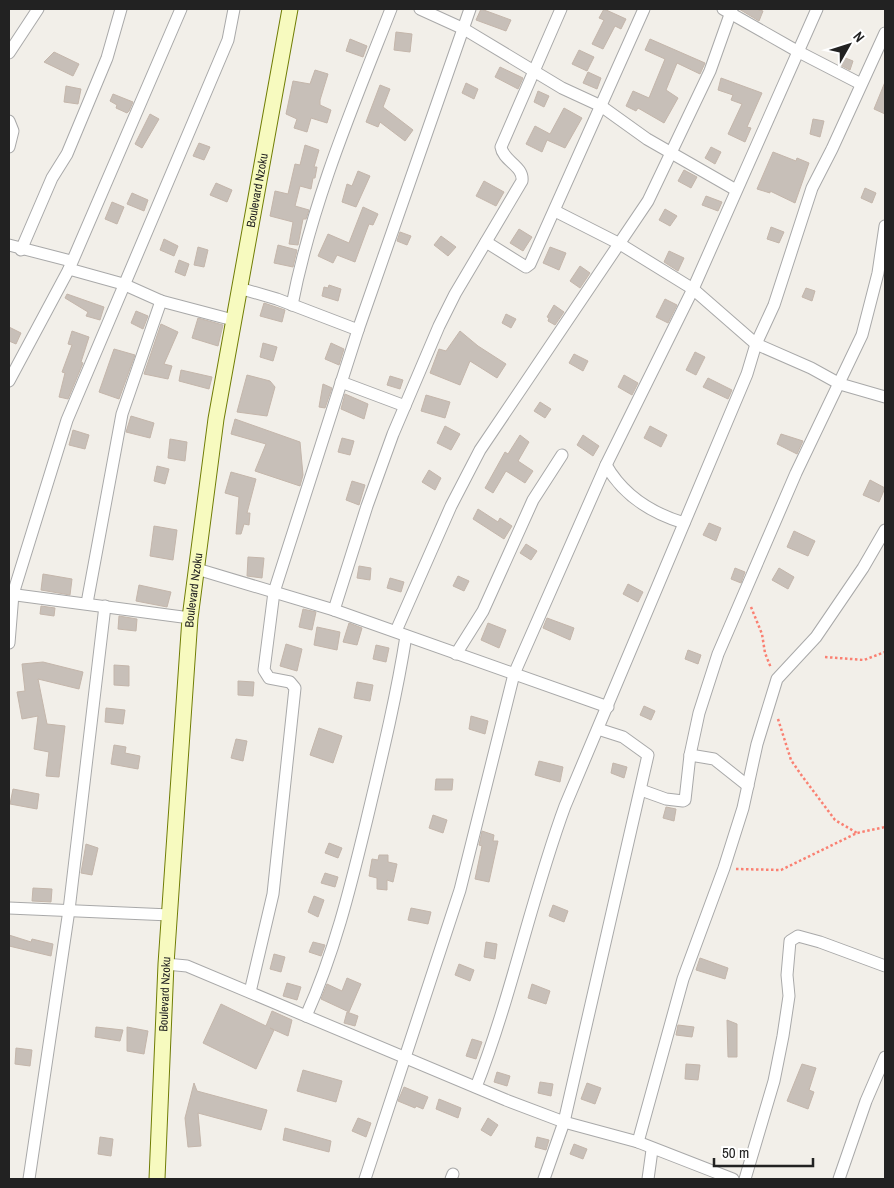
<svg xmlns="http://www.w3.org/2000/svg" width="894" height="1188" font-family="'Archivo Narrow',sans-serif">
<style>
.building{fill:#c7bfb8;stroke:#c4b6ab}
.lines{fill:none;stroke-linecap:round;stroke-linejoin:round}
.street-casing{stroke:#a9a9a9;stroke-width:13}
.secondary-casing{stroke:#707d05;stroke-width:17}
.path{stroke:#fa8072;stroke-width:2.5;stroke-dasharray:2.5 2.5;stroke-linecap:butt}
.street{stroke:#fff;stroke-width:11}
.secondary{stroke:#f7fabf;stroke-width:15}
.labels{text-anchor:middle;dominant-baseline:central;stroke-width:4;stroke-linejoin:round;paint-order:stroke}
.street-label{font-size:12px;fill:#222;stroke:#fff}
</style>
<rect width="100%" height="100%" fill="#f2efe9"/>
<g class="building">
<polygon points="481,9 511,20 506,31 476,20"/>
<polygon points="604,9 626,19 621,29 615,26 603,49 592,44 604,20 599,18"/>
<polygon points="739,9 756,9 763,11 759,21"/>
<polygon points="396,32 412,34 410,52 394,50"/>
<polygon points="350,39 367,46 363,57 346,51"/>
<polygon points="650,39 705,63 700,74 677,63 666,90 678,98 664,123 638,108 636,111 626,106 633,91 649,98 665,59 645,50"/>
<polygon points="579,50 594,57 587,71 572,64"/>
<polygon points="54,52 79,64 73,76 44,62"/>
<polygon points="843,57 853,61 850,70 840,65"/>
<polygon points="500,67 523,78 518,89 495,77"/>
<polygon points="315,70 328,74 320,100 320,105 331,110 327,123 311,118 307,132 294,128 297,119 286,114 293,81 310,84"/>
<polygon points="588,72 601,78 597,89 583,83"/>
<polygon points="721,78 762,93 747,127 751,128 745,142 728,134 742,104 731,100 733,95 718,90"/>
<polygon points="885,82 885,114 874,109"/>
<polygon points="466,83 478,89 474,99 462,93"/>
<polygon points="380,85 390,89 383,107 413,130 405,141 380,122 378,127 366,122"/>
<polygon points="66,86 81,89 78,104 64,102"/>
<polygon points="538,91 549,96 544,107 534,102"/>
<polygon points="113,94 133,102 129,111 127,113 116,108 117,105 110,101"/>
<polygon points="564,108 582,118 565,148 547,140 542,152 526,144 535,126 550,134"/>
<polygon points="150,114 159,119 142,148 135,144"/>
<polygon points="813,119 824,121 820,137 810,134"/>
<polygon points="199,143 210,147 204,160 193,156"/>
<polygon points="305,145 319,150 314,167 317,167 315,178 313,178 311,189 300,186 295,206 309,210 306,219 303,219 298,245 289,244 293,222 270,216 275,191 288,194 295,164 300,165"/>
<polygon points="711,147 721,152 715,164 705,158"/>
<polygon points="773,152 796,161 797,158 809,163 795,203 770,191 770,193 757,189"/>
<polygon points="684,170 697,177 691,188 678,181"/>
<polygon points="358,171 370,176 356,207 342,202 347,184 352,186"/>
<polygon points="484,181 504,192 496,206 476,196"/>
<polygon points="216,183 232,190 227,202 210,195"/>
<polygon points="865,188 876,193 872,203 861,198"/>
<polygon points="132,193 148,200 144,211 127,204"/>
<polygon points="706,196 722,202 718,211 702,205"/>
<polygon points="112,202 124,207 117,224 105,219"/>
<polygon points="363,207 378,214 373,225 369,224 355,262 337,255 333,263 318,256 328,234 349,243"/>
<polygon points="665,209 677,216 670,226 659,220"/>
<polygon points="771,227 784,232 779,243 767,239"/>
<polygon points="519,229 532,237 523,251 510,243"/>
<polygon points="400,232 411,236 407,245 397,241"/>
<polygon points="441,236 456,247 448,256 434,245"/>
<polygon points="164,239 178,246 174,256 160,250"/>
<polygon points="278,245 297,250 293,267 274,263"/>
<polygon points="198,247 208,250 204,267 194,265"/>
<polygon points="550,247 566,253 559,270 543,263"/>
<polygon points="669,251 684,258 678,271 664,262"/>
<polygon points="179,260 189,264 185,276 175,272"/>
<polygon points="580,266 590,273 580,288 570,281"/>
<polygon points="329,285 341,289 338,301 322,296 324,287 328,288"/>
<polygon points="806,288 815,291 812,301 802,297"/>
<polygon points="67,294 104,307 100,320 86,316 88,312 65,298"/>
<polygon points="665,299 677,305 668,323 656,317"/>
<polygon points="264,303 285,310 282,322 260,316"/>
<polygon points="554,305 564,312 555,325 548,321 549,318 547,317"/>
<polygon points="136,311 148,316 143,329 131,323"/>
<polygon points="506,314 516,319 511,328 502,323"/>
<polygon points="198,318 223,325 218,346 192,338"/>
<polygon points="161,324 178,332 164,364 172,366 168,379 144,374"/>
<polygon points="9,327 21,333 16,344 9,341"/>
<polygon points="72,331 89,337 81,362 83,363 68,399 59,397 65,373 62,372 72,345 68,344"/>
<polygon points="460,331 478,346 506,364 497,378 470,361 460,385 430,373 439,349 446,351"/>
<polygon points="263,343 277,347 273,361 260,357"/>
<polygon points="331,343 344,349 339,365 325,359"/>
<polygon points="114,349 135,355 119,399 99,392"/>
<polygon points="695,352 705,357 696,375 686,370"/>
<polygon points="574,354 588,361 583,371 569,363"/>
<polygon points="181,370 212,377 209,389 179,381"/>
<polygon points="247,375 270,381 275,387 267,416 237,412"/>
<polygon points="624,375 638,383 632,395 618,387"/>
<polygon points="390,376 403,380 400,389 387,385"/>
<polygon points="708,378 732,390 728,399 703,387"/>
<polygon points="323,384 332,388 325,408 319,407"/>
<polygon points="345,394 368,404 364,419 341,409"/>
<polygon points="426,395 450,402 445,418 421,411"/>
<polygon points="540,402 551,409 545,418 534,411"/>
<polygon points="131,416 154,423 150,438 126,432"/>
<polygon points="235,419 300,442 303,475 300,486 255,471 266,444 231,434"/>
<polygon points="445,426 460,434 451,450 437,443"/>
<polygon points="650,426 667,435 661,447 644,438"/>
<polygon points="73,430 89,435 85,449 69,445"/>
<polygon points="781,434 803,441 797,454 777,444"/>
<polygon points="520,435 529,442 518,461 533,471 525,483 506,471 493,493 485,488 505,452 508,454"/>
<polygon points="583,435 599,446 593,456 577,445"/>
<polygon points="342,438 354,441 350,455 338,452"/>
<polygon points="170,439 187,442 185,461 168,458"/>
<polygon points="157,466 169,469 165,484 154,481"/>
<polygon points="429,470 441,478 435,490 422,482"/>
<polygon points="231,472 256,479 247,513 250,513 249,525 244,524 241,534 236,534 239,497 225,493"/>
<polygon points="870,480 885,488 879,502 863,495"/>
<polygon points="352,481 365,485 359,505 346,500"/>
<polygon points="478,509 498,522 500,518 512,526 504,539 473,519"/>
<polygon points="709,523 721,528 716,541 703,535"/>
<polygon points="154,526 177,530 173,560 150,556"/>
<polygon points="794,531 815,541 808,556 787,547"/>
<polygon points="526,544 537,551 531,560 520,553"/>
<polygon points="248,557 264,558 262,578 247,576"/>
<polygon points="359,566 371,568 370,580 357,578"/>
<polygon points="735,568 745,572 741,583 731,579"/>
<polygon points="779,568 794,577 788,589 772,580"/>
<polygon points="43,574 72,579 70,595 41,590"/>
<polygon points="458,576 469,581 464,591 453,586"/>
<polygon points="390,578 404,582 401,592 387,588"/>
<polygon points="628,584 643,592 638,602 623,594"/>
<polygon points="139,585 171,592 167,607 136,601"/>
<polygon points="41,606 55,608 54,616 40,614"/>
<polygon points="303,609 316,612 312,630 299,627"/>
<polygon points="119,616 137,619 136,631 118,629"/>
<polygon points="547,618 574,628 570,640 543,628"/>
<polygon points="349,623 362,628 357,645 343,642"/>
<polygon points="488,623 506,630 499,648 481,640"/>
<polygon points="317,627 340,632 337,650 314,645"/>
<polygon points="286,644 302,649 297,671 280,666"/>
<polygon points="376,645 389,648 386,662 373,659"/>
<polygon points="688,650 701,655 698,664 685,659"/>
<polygon points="43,662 83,672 79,689 38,679 47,724 65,726 59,777 46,776 49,752 34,749 38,716 22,719 17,692 25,691 22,664"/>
<polygon points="114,665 129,666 129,686 114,685"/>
<polygon points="238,681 254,682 253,696 238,695"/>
<polygon points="357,682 373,685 370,701 354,698"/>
<polygon points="644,706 655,711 651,720 640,715"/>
<polygon points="106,708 125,710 123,724 105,722"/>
<polygon points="471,716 488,721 485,734 469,729"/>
<polygon points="319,728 342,736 333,763 310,755"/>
<polygon points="236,739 247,741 243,761 231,758"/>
<polygon points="114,745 126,747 125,753 140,756 138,769 111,764"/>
<polygon points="539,761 563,767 560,782 535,775"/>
<polygon points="613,763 627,767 624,778 611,773"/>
<polygon points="436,779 453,779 452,790 435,790"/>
<polygon points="13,789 39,794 37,809 10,804"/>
<polygon points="666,807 676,809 674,821 663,818"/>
<polygon points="433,815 447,820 443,833 429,828"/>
<polygon points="482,831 494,835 493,841 498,841 489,882 475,879 482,846 479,845"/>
<polygon points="329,843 342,848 338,858 325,853"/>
<polygon points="86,844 98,848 92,875 81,873"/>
<polygon points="379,855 388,855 388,862 397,864 393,882 387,880 387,890 377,889 377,878 369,876 372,859 378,860"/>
<polygon points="325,873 338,877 335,887 321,883"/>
<polygon points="33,888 52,889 51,902 32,901"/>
<polygon points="314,896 324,900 318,917 308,912"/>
<polygon points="553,905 568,911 564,922 549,916"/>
<polygon points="411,908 431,912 428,924 408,920"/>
<polygon points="9,935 31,942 32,939 53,944 51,956 9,946"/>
<polygon points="313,942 325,945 321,956 309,952"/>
<polygon points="486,942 497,944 495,959 484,957"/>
<polygon points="274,954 285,957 281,972 270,969"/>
<polygon points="700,958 728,968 725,979 696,970"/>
<polygon points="459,964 474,970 470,981 455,975"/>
<polygon points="347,978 361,984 349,1012 321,999 327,984 342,991"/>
<polygon points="287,983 301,987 297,1000 283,996"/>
<polygon points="532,984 550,991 546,1004 528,998"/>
<polygon points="221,1004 266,1026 272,1011 292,1020 288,1036 270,1028 274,1030 256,1069 203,1043"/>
<polygon points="347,1012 358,1016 355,1026 344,1023"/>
<polygon points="727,1020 737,1024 737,1057 728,1057"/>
<polygon points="678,1025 694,1027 692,1037 676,1035"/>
<polygon points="96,1027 123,1030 120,1041 95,1037"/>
<polygon points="127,1027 148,1031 144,1054 127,1051"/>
<polygon points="472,1039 482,1042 476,1059 466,1056"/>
<polygon points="16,1048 32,1050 30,1066 15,1064"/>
<polygon points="686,1064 700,1065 698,1080 685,1079"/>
<polygon points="802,1064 816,1068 809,1090 814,1092 808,1109 787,1101"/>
<polygon points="303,1070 342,1081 336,1102 297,1091"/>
<polygon points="497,1072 510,1076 507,1086 494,1082"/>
<polygon points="540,1082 553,1084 551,1096 538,1093"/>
<polygon points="194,1083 197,1091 267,1110 261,1130 198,1113 201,1146 188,1147 185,1118"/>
<polygon points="587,1083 601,1088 595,1104 581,1099"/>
<polygon points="404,1087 428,1097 423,1109 416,1106 415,1108 398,1101"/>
<polygon points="439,1099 461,1108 458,1118 436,1109"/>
<polygon points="358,1118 371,1123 366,1137 352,1131"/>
<polygon points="488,1118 498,1125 491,1136 481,1130"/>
<polygon points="285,1128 331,1141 329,1152 283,1140"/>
<polygon points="100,1137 113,1139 111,1156 98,1154"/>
<polygon points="537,1137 549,1140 546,1150 535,1147"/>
<polygon points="574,1144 587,1149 583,1159 570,1154"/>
</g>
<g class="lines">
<g class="street-casing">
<g id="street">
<polyline points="420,9 464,29 562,88 601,106 647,139 736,190"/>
<polyline points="723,9 797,51 861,84"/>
<polyline points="9,53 38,9"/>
<polyline points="9,121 13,131 9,147"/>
<polyline points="555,211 620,244 693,289 756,344 811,368 840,384 885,397"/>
<polyline points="486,242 526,267 530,264 644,9"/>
<polyline points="9,245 71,261"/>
<polyline points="21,250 52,178 67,154 107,58 121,9"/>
<polyline points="69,269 123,284 161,301 233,320"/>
<polyline points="239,288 277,299 358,330"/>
<path d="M292,305C312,202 353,106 391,9"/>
<polyline points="9,381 69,269 181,9"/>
<polyline points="341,382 405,406"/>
<path d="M606,465C623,495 651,513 684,523"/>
<polyline points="197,569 334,610 608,707"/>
<polyline points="9,594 190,618"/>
<polyline points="87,603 122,414 161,301"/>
<path d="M334,610L367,506L393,434L439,326L455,294L522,181C524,166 503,161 501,147L561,9"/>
<polyline points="396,631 451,506 480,450 648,201 710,71 732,9"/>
<polyline points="9,643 13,594 67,420 228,40 234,9"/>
<polyline points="456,654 483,611 533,500 562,455"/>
<polyline points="690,755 714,759 748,786"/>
<polyline points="641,790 666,799 683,801 685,800 690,755 699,713 718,654 796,473 862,335 878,273 885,226"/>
<polyline points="9,908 170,915"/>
<polyline points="166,964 187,966 506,1100 564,1122 638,1142 733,1179"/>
<polyline points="250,992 273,894 295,688 290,682 269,678 264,670 274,592 358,330 470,9"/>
<path d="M306,1016C334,954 350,889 366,823C381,760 396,699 406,636"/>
<path d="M476,1087C512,995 531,898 565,806L747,374L756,344L774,305L812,188L832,149L885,33"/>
<polyline points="638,1142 683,979 724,868 743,808 757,744 777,679 816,637 863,568 885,530"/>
<polyline points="29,1179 69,910 105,606"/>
<polyline points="365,1179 460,890 514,674 606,465 693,289 817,9"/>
<polyline points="451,1179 453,1174"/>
<polyline points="544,1179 564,1122 648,755 623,737 598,729"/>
<polyline points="648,1179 652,1150"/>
<polyline points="745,1179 774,1081 783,1036 789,996 787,975 790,941 798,936 820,942 885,966"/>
<polyline points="839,1179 866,1101 885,1057"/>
</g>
</g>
<g class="secondary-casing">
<g id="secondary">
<path id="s1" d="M157,1179L166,964L190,618L216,419L290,9"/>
</g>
</g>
<g class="path">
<polyline points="751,607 762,634 765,653 771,668"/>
<polyline points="825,657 864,660 885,652"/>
<polyline points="778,719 791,760 802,776 835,820 857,833"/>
<polyline points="736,869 781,870 857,833 885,827"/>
</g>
<use href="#street" class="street"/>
<use href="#secondary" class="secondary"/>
</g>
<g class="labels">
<g class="street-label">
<text stroke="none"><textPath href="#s1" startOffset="995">Boulevard Nzoku</textPath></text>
<text stroke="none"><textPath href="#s1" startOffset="590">Boulevard Nzoku</textPath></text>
<text stroke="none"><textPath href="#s1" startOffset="185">Boulevard Nzoku</textPath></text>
</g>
</g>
<rect width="894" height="1188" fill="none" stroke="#222222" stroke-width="20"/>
<g transform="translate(849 45) rotate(51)" stroke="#ffffff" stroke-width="4" paint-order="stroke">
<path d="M0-4L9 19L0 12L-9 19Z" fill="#222222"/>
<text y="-8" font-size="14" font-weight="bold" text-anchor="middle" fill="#222222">N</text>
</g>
<path d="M714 1158v8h99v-8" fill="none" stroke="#222222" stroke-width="2.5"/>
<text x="722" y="1158" font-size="15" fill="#222222" stroke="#ffffff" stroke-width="4" paint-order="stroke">50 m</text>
</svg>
